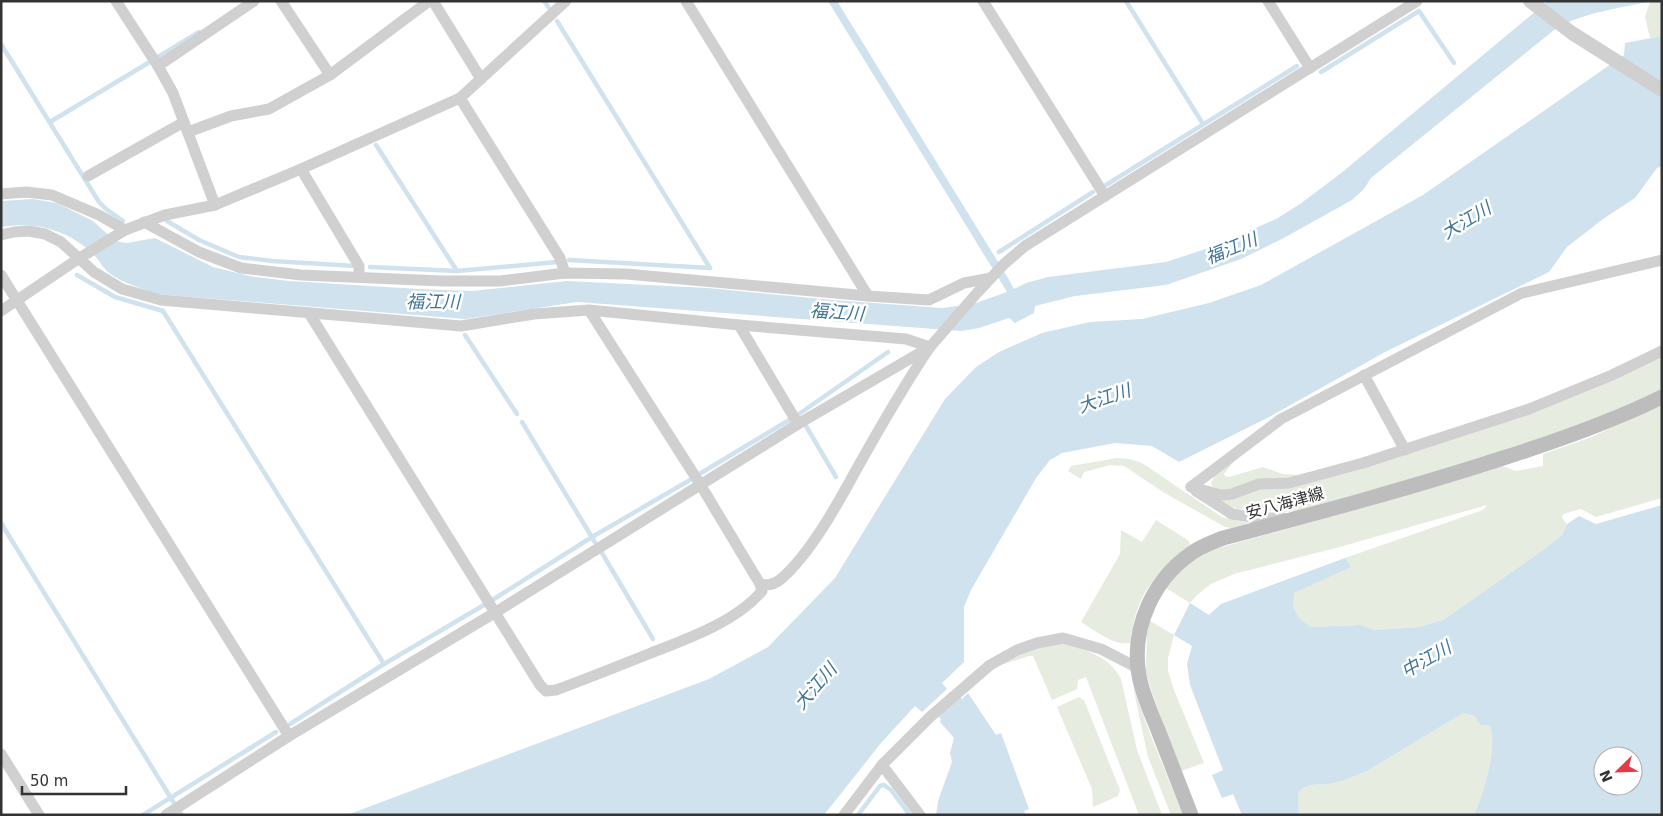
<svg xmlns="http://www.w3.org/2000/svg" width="1663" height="816" font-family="'DejaVu Sans','Noto Sans JP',sans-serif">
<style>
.green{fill:#e6ecdf}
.water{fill:#cfe2ee;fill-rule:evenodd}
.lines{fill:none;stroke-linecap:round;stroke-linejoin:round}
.stream{stroke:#cfe2ee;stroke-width:4.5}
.minor{stroke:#d0d0d0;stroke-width:11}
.tertiary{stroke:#d0d0d0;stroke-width:14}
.secondary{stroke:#bdbdbd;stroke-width:15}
.labels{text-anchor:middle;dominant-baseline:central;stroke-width:5;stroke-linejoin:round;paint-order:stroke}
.street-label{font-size:16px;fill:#333;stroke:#fff}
.water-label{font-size:18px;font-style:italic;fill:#3f7597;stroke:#fff}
</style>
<rect width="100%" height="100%" fill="#fff"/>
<g class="green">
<polygon points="1662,1 1662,36 1650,38 1645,17 1650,2"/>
<polygon points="1662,356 1662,390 1577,426 1440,471 1293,512 1237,509 1224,504 1214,494 1365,466"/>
<path d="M1662,405V498L1596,517L1581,509L1563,514L1562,518L1567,524L1562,535L1543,550L1443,620L1419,627L1376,630L1360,625L1311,627L1299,618L1293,607V593L1350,567L1345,558L1483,510L1487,505L1336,548L1234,574L1211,584L1197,595L1190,603L1166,588C1183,565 1194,559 1219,548L1418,492L1502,466L1516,471L1543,466V454L1589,438Z"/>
<polygon points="1117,458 1130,459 1142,463 1222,517 1249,523 1231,528 1225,527 1163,492 1124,466 1110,465 1084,472 1081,479 1068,471 1071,466"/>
<polygon points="1235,460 1224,474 1225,476 1229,477 1263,467 1283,474 1301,475 1301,477 1232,490 1223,490 1213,487 1211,483 1218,469"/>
<path d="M1156,520L1189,541L1190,545C1153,576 1136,594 1130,643C1113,646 1095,630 1081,622L1120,554L1121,530L1142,542Z"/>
<polygon points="1150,621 1174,635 1168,658 1168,671 1174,690 1204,763 1181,771 1152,693 1146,672 1147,633"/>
<path d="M1064,643C1086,651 1110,656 1121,679L1137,750L1162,815H1139L1086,677L1078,680L1077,689L1052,700L1033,656H1029L1004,664V661L1038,646Z"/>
<polygon points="1133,687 1150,734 1183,815 1171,815 1148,757"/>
<polygon points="1079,697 1084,700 1120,790 1118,796 1093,807 1092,789 1057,707"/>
<path d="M1463,713L1475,716L1484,725H1489C1499,745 1483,795 1474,815H1299L1298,794L1302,789L1310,785L1330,784L1348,779L1369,770Z"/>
</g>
<g class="water">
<path d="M828,1H837L1008,278L1014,289L1026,283L1048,277L1166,262L1212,247L1276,219L1300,204L1340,174L1548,1H1652C1620,8 1588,12 1559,26L1371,178L1364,189L1352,200L1282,239L1241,259L1166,285L1075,296L1035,306L1034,313L1015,323L1009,318L979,328L961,331L577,302L465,319L155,294C140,287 122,283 109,273C103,268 99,260 94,255C69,230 36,221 1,227V201L33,199L57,203L93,221L115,241L127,243L155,238L213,267L249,276L289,281L419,289L472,291L567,281L708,288L833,300L942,308L973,304L1007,292Z"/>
<polygon points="1662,36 1662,166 1657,168 1635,198 1603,219 1567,247 1549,272 1385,352 1271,416 1179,462 1152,446 1115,443 1062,453 1050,460 1036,478 971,590 964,607 964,662 942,683 947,689 922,712 915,706 881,743 824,815 347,815 709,679 768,647 835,578 945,399 976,367 999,352 1042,333 1090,322 1142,319 1209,303 1261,285 1423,195 1624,55 1625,43"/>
<path d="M1662,505V815H1474C1483,795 1499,745 1489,725H1481L1475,716L1463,713L1369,770L1348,779L1330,784L1310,785L1302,789L1298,794L1299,815H1242L1233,794L1222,798L1212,775L1223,770L1190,685L1187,664L1192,646L1174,635L1190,603L1209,615L1221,604L1345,558L1351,567L1294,593L1293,607L1299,618L1311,627L1360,625L1376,630L1419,627L1443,620L1543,550L1562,535L1567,524L1579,516L1596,524ZM1603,756H1633V786H1603Z"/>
<polygon points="968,693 996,735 1001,733 1029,809 1024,811 1026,815 936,815 938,801 952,762 950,753 954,738 940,722 941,719 938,716 958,696 962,699"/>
</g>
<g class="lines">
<g class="stream">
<polyline points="544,1 549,8"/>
<polyline points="1126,1 1203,124"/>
<polyline points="557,21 710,268"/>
<polyline points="1,44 99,202 106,209 123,221"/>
<polyline points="158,57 199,32"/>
<polyline points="1321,72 1419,11 1454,63"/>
<polyline points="50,122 148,63"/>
<polyline points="376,145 457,271"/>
<polyline points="1106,185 1297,66"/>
<polyline points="167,221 199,240 239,257 272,261 355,266"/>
<polyline points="999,252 1093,192"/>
<polyline points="569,260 710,268"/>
<polyline points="370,267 457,271 557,262"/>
<polyline points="77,275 115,297 163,311 384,664"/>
<polyline points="465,335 517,414"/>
<polyline points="522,422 596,544"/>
<polyline points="806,426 836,477"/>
<polyline points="701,473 799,414 888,352"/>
<polyline points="1,523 174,803"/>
<polyline points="602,553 653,639"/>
<polyline points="494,599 592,537 690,480"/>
<polyline points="290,724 384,664 484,605"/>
<polyline points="181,813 182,815"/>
<polyline points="143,815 276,732"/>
<polyline points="858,815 880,786 884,785 891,790 910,815"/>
</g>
<g class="minor">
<polyline points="116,1 158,66 173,93 215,205"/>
<polyline points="281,1 330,75"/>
<polyline points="433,1 481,79"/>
<polyline points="686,1 868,296"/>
<polyline points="983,1 1105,196"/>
<polyline points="1268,1 1310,68"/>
<polyline points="158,66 254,1"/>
<polyline points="460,98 560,258 565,273"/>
<polyline points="188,132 231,116 269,109 330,75 429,1"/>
<polyline points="301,169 359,266 359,276"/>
<polyline points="88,176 184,122"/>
<polyline points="1,194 26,192 52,195 99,215 125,230"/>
<polyline points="144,222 199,252 241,268 301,275 443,281 500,281 565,273 626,274 868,296 929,300 964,283 991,278"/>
<path d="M1,235L14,232L29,231L45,234L61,242L94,272L122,289L161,300L461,326L534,314L589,310L739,325L906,339L930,347C903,387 879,429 855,472C837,505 810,554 781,579C775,584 768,586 760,584L700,484L589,310"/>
<polyline points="1,275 289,736"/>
<polyline points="1,311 78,259 125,230 165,215 215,205 301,169 460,98 566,1"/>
<path d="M309,313L540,685L546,691L556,690C586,679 616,667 646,655C684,640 735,623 762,591L760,584"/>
<polyline points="739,325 798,424"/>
<polyline points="1364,375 1405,450"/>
<polyline points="1191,487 1281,419 1522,293 1662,260"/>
<polyline points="1191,487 1222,495 1232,494 1259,484 1289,483 1363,463 1529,409 1612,375 1662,351"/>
<polyline points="1196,491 1232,514 1258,518 1283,518"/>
<polyline points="1,754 39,815"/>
<polyline points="882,765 920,815"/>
<polyline points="166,815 289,736 496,612 798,424 930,347 977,293 1004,264 1025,246 1417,1"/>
<polyline points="844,815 882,765 930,717 990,665 1017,650 1037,643 1063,638 1101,649 1138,668"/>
</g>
<polyline class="tertiary" points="1530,1 1572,33 1662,90"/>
<path class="secondary" d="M1191,815C1180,786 1169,758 1158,730C1150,710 1140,689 1138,668C1133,625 1154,580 1189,555C1199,547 1211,543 1223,538C1317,513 1411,488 1503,458C1557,441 1611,422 1662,397"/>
</g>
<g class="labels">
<g class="street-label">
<text transform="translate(1285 503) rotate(-15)">安八海津線</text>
</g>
<g class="water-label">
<text transform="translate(1466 220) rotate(-31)">大江川</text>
<text transform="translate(1231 248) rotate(-22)">福江川</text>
<text x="433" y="301">福江川</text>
<text transform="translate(837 312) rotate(4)">福江川</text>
<text transform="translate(1104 398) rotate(-19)">大江川</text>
<text transform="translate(1426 659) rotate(-30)">中江川</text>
<text transform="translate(815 686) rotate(-49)">大江川</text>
</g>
</g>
<rect width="1663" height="816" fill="none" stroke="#333333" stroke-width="5"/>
<g transform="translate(1618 771) rotate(247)"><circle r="24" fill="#ffffff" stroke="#adadad"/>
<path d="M0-4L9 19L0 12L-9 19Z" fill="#e63946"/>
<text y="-8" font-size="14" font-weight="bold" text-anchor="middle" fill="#333333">N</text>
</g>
<path d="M22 786v8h104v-8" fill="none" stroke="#333333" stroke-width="2.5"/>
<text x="30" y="786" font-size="15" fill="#333333" stroke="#ffffff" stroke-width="4" paint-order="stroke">50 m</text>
</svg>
